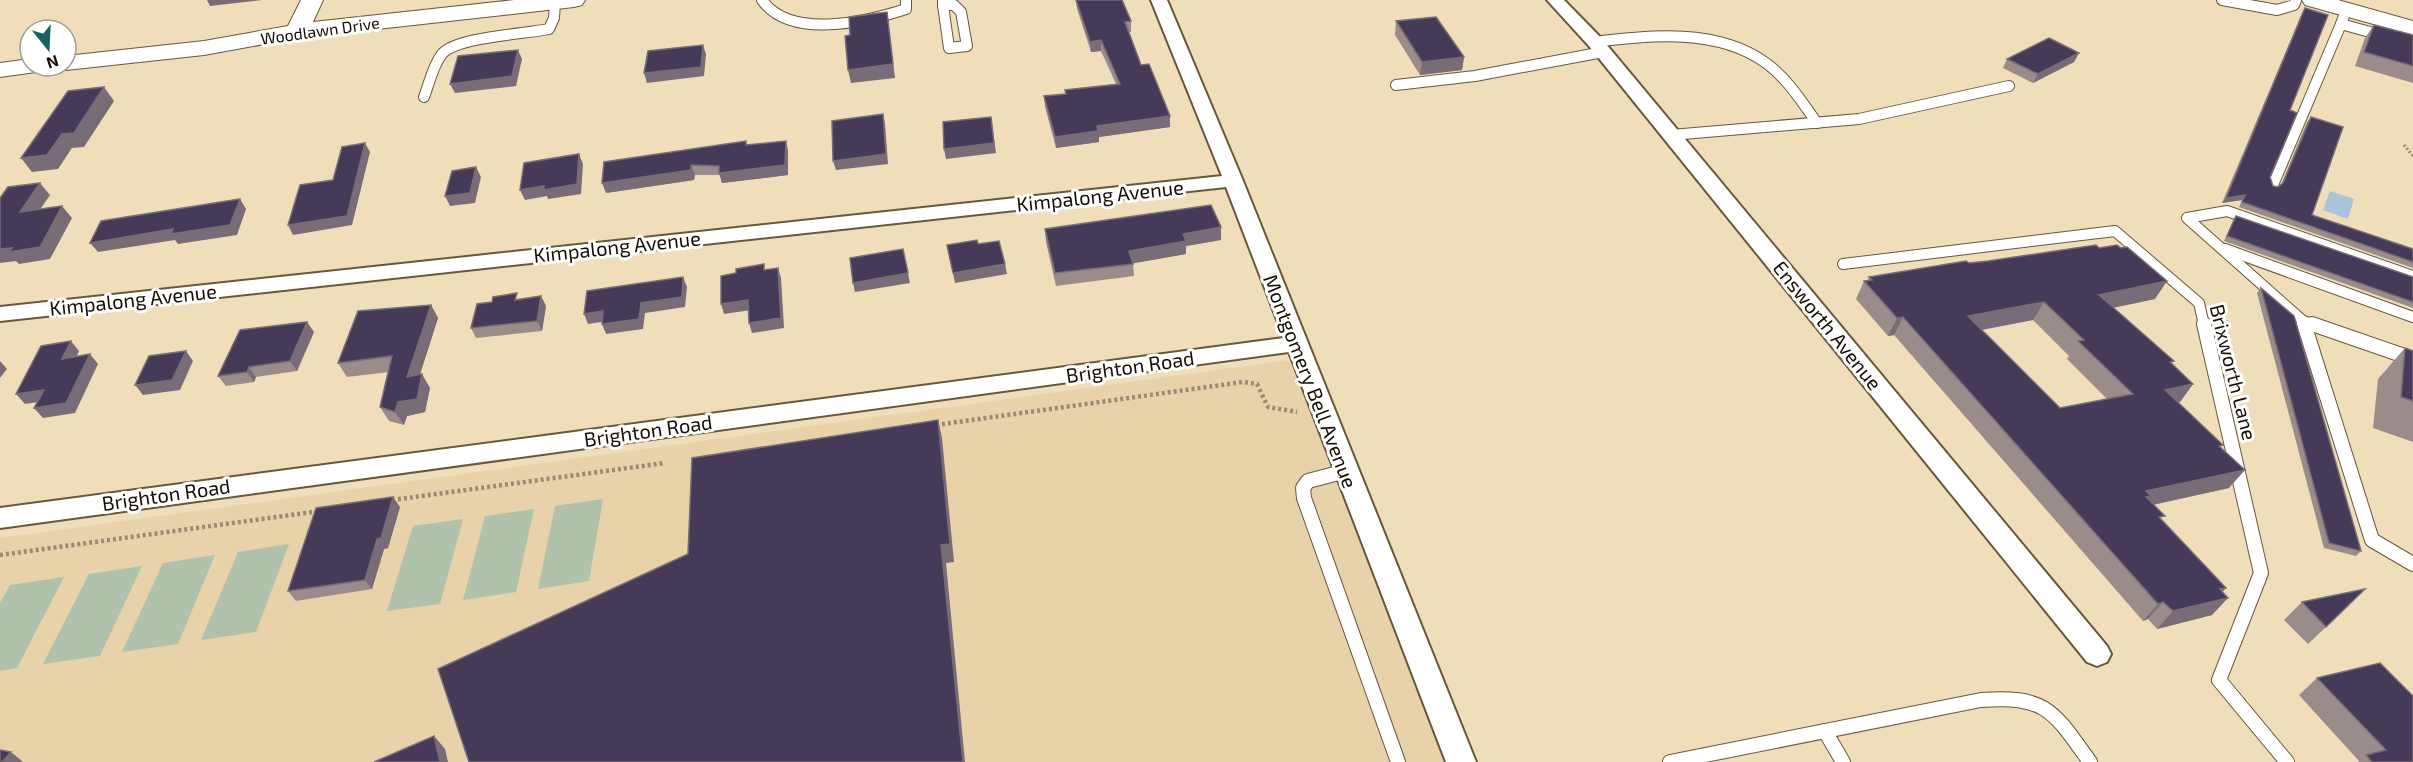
<svg xmlns="http://www.w3.org/2000/svg" width="2413" height="762" font-family="'Exo 2',sans-serif">
<style>
.built{fill:#e7d2a9}
.green{fill:#b0c1ac}
.water{fill:#a8c4db}
.lines{fill:none;stroke-linecap:round;stroke-linejoin:round}
.lane-far1-casing{stroke:#675839;stroke-width:12}
.lane-casing{stroke:#675839;stroke-width:16}
.street-casing{stroke:#675839;stroke-width:4}
.secondary-casing{stroke:#675839;stroke-width:2}
.path-far1{stroke:#988b72;stroke-width:3;stroke-dasharray:2 2;stroke-linecap:butt}
.path{stroke:#988b72;stroke-width:4.5;stroke-dasharray:3 3;stroke-linecap:butt}
.lane-far1{stroke:#fff;stroke-width:10}
.lane{stroke:#fff;stroke-width:14}
.street{fill:#fff;fill-rule:evenodd}
.secondary{fill:#fff;fill-rule:evenodd}
.wall{fill:#9a8c8a;fill-rule:evenodd}
.shaded-wall{fill:#786c76}
.building{fill:#453b58;stroke:#786c76;stroke-width:1.5;fill-rule:evenodd}
.labels{text-anchor:middle;dominant-baseline:central;stroke-width:6;stroke-linejoin:round;paint-order:stroke}
.far-street-label{font-size:16px;fill:#120c02;stroke:#fff}
.street-label{font-size:20px;fill:#120c02;stroke:#fff}
</style>
<rect width="100%" height="100%" fill="#f0debb"/>
<polygon class="built" points="1289,360 1447,762 0,762 0,538"/>
<g class="green">
<polygon points="603,499 589,581 538,589 555,506"/>
<polygon points="534,509 516,592 463,600 485,516"/>
<polygon points="463,519 440,604 387,611 413,526"/>
<polygon points="289,544 256,632 201,640 238,552"/>
<polygon points="215,555 178,644 122,652 163,563"/>
<polygon points="142,566 100,656 43,664 89,574"/>
<polygon points="64,577 17,668 0,671 0,603 10,585"/>
</g>
<polygon class="water" points="2330,191 2354,199 2348,219 2323,210"/>
<g class="lines">
<g class="lane-far1-casing">
<g id="lane-far1">
<path d="M762,0C790,40 866,22 906,9V0"/>
<polyline points="943,0 943,5"/>
<polyline points="2222,0 2277,10 2294,5 2296,0"/>
<polygon points="943,5 954,5 961,12 967,46 949,48"/>
<polyline points="2344,16 2341,24 2413,44"/>
<path d="M1595,42C1650,35 1718,28 1766,63C1787,78 1802,102 1817,123"/>
<polyline points="1396,85 1475,76 1603,52"/>
<path d="M424,97C429,84 433,65 442,54C456,37 525,34 549,29L554,18L555,2"/>
<polyline points="1671,135 1859,119 2009,86"/>
<polyline points="2273,185 2341,24"/>
<polyline points="2225,249 2413,317"/>
<polyline points="1843,264 2115,231 2199,303 2204,325"/>
<polyline points="2303,321 2304,325"/>
<polyline points="2316,325 2303,321 2187,218 2227,211 2413,276"/>
</g>
</g>
<g class="lane-casing">
<g id="lane">
<polyline points="2204,324 2261,573 2219,680 2287,762"/>
<polyline points="2304,324 2372,540 2413,564"/>
<polyline points="2312,324 2413,359"/>
<polyline points="1346,471 1308,481 1303,488 1304,498 1398,762"/>
<polyline points="1825,731 1843,762"/>
<path d="M1670,762L1981,700C2047,695 2054,712 2090,762"/>
</g>
</g>
<g class="street-casing">
<g id="street">
<polygon points="1151,0 1167,0 1243,181 1476,762 1446,762 1289,352 0,528 0,508 1284,338 1226,187 0,321 0,307 1222,176"/>
<polygon points="1547,0 1564,0 1601,38 2107,646 2111,654 2107,662 2097,666 2087,662 1589,46"/>
</g>
</g>
<g class="secondary-casing">
<g id="secondary">
<polygon points="301,0 323,0 313,22 514,0 585,0 582,5 574,7 297,38 204,55 66,70 56,66 66,66 66,56 204,41 288,26"/>
<polygon points="2302,0 2338,0 2413,21 2413,35 2305,5"/>
<polygon points="30,59 30,66 47,66 43,71 0,77 0,63"/>
</g>
</g>
<polyline class="path-far1" points="2404,145 2413,156"/>
<g class="path">
<polyline points="936,425 1243,382 1257,384 1268,407 1297,412"/>
<polyline points="392,500 665,463"/>
<polyline points="0,555 320,511"/>
</g>
<use href="#lane-far1" class="lane-far1"/>
<use href="#lane" class="lane"/>
<use href="#street" class="street"/>
<use href="#secondary" class="secondary"/>
</g>
<g class="wall">
<polygon points="1076,0 1131,21 1131,32 1129,32 1141,65 1170,127 1099,137 1099,142 1056,148 1045,107 1044,96 1066,94 1065,90 1116,84 1101,51 1091,52 1077,9"/>
<polygon points="2305,8 2290,110 2270,177 2273,186 2278,187 2281,185 2307,122 2311,117 2312,215 2413,249 2413,268 2239,207 2242,200 2222,203 2302,13"/>
<polygon points="1396,21 1464,57 1462,70 1420,75 1395,35"/>
<polygon points="2374,25 2413,35 2413,83 2355,66 2365,38"/>
<polygon points="2079,53 2074,62 2033,83 2003,68 2007,59"/>
<polygon points="748,145 788,150 788,175 722,183 720,175 695,175 694,180 606,193"/>
<polygon points="2236,216 2413,277 2413,308 2224,241 2233,221"/>
<polygon points="1221,227 1221,240 1186,246 1186,254 1133,263 1134,276 1056,286 1046,242 1045,229"/>
<path d="M1969,263L2155,299L2113,308L2193,384L2180,402H2178L2221,448L2229,488L2153,505L2162,520L2222,591L2212,615L2157,629L2148,619L2143,621L1894,335L1888,336L1856,299L1864,281L1868,280L1869,277ZM2033,320L2069,356L2067,359L2107,399L2060,408L1982,330Z"/>
<polygon points="2261,288 2361,551 2356,556 2324,548 2257,293"/>
<polygon points="541,296 546,306 542,331 476,338 471,328 519,299"/>
<polygon points="431,305 438,318 420,374 430,388 425,412 407,416 404,425 389,421 380,407 389,372 347,377 338,363"/>
<polygon points="314,332 297,371 256,377 254,382 226,386 218,376"/>
<polygon points="2405,348 2413,351 2413,442 2373,428 2378,379"/>
<polygon points="400,507 388,548 384,549 372,589 296,601 288,591 303,549"/>
<polygon points="2302,602 2326,627 2308,644 2284,620"/>
<polygon points="2317,678 2413,762 2358,762 2359,761 2299,695"/>
</g>
<g class="shaded-wall">
<polygon points="207,0 262,0 210,6"/>
<polygon points="887,12 895,78 851,83 848,70"/>
<polygon points="1101,40 1101,51 1091,52 1090,42"/>
<polygon points="703,45 706,54 704,76 647,83 644,73"/>
<polygon points="518,50 522,59 516,86 455,93 450,84"/>
<polygon points="2079,53 2074,62 2033,83 2038,74"/>
<polygon points="1464,57 1462,70 1420,75 1422,62"/>
<polygon points="104,87 114,101 84,147 72,148 58,169 32,172 21,158"/>
<polygon points="883,114 885,124 888,164 836,170 833,161"/>
<polygon points="1170,116 1170,127 1099,137 1099,142 1056,148 1055,137 1097,126"/>
<polygon points="991,117 996,153 946,159 944,149"/>
<polygon points="786,141 788,150 788,175 722,183 719,173"/>
<polygon points="365,143 370,152 352,225 293,235 288,225 347,216"/>
<polygon points="579,154 583,164 581,194 548,199 547,196 525,200 520,190"/>
<polygon points="691,165 695,175 694,180 606,193 602,183"/>
<polygon points="476,167 481,177 475,203 450,206 445,196"/>
<polygon points="40,183 50,195 30,224 20,212"/>
<polygon points="2245,195 2242,200 2222,203 2226,198"/>
<polygon points="240,199 246,209 237,235 178,244 175,240 98,252 90,243"/>
<polygon points="62,206 72,218 50,259 19,264 16,261 0,263 0,249"/>
<polygon points="1221,227 1221,240 1186,246 1186,254 1130,264 1129,251 1183,234"/>
<polygon points="903,249 910,283 855,292 853,283"/>
<polygon points="1005,264 1007,274 955,283 953,273"/>
<polygon points="778,268 781,278 784,328 752,333 749,323"/>
<polygon points="683,277 687,287 685,307 645,313 643,329 606,334 602,324 641,303"/>
<polygon points="2167,281 2155,299 2087,313 2099,295"/>
<polygon points="541,296 546,306 542,331 537,321"/>
<polygon points="748,300 751,310 724,314 721,304"/>
<polygon points="2044,302 2033,320 1958,334 1968,316"/>
<polygon points="431,305 438,318 415,390 407,377"/>
<polygon points="603,311 608,321 588,324 584,314"/>
<polygon points="1903,317 1894,335 1888,336 1897,318"/>
<polygon points="307,322 314,332 297,371 290,361"/>
<polygon points="71,341 79,351 71,369 62,359"/>
<polygon points="186,351 193,361 180,390 143,395 135,385"/>
<polygon points="90,354 98,364 75,413 43,418 34,408"/>
<polygon points="0,361 7,369 0,378"/>
<polygon points="249,367 256,377 254,382 247,372"/>
<polygon points="422,374 430,388 425,412 407,416 404,425 395,412 398,402"/>
<polygon points="2193,384 2180,402 2151,408 2165,390"/>
<polygon points="44,390 52,400 25,404 16,394"/>
<polygon points="938,420 942,438 954,562 946,563 965,762 963,762 941,545"/>
<polygon points="2245,470 2229,488 2142,507 2146,491"/>
<polygon points="393,497 400,507 388,548 384,549 372,589 365,580 377,539"/>
<polygon points="2226,588 2213,602 2228,598 2212,615 2157,629 2173,611 2220,589"/>
<polygon points="2163,602 2148,619 2143,621 2158,604"/>
<polygon points="434,736 445,749 448,762 440,762"/>
<polygon points="11,752 23,762 2,762"/>
</g>
<g class="building">
<polygon points="1076,0 1122,0 1131,21 1125,22 1141,65 1149,64 1170,116 1097,126 1098,131 1055,137 1044,96 1066,94 1065,90 1120,84 1101,40 1090,42"/>
<polygon points="2305,8 2328,15 2290,110 2297,113 2270,177 2273,186 2278,187 2283,183 2311,117 2343,127 2312,215 2413,249 2413,262 2242,202 2245,195 2226,198"/>
<polygon points="887,12 893,64 848,70 845,36 850,35 849,17"/>
<polygon points="1436,17 1464,57 1422,62 1396,21"/>
<polygon points="2374,25 2413,35 2413,66 2364,52"/>
<polygon points="2049,38 2079,53 2038,74 2007,59"/>
<polygon points="703,45 701,67 644,73 648,51"/>
<polygon points="518,50 512,76 450,84 458,56"/>
<polygon points="104,87 74,133 62,134 47,155 21,158 68,91"/>
<polygon points="883,114 886,154 833,161 832,121"/>
<polygon points="991,117 994,143 944,149 943,122"/>
<polygon points="746,141 746,145 786,141 785,165 719,173 719,166 691,165 691,170 602,183 604,162"/>
<polygon points="365,143 347,216 288,225 300,185 333,180 342,147"/>
<polygon points="579,154 577,184 544,190 544,186 520,190 524,163"/>
<polygon points="476,167 470,193 445,196 452,171"/>
<polygon points="40,183 20,212 62,206 40,247 9,252 12,248 0,249 0,198 8,187"/>
<polygon points="240,199 230,225 171,234 173,229 90,243 101,221"/>
<polygon points="1211,205 1221,227 1183,234 1186,241 1129,251 1133,264 1055,273 1045,229"/>
<polygon points="2236,216 2413,277 2413,302 2227,236"/>
<polygon points="977,240 978,244 999,241 1005,264 953,273 947,245"/>
<path d="M2096,245L2099,248L2117,245L2121,248L2127,247L2167,281L2099,295L2174,361L2170,362L2193,384L2165,390L2223,445L2219,446L2245,470L2146,491L2151,496L2146,497L2165,516L2159,517L2226,588L2220,589L2228,598L2173,611L2163,602L2158,604L1903,317L1897,318L1864,281L1872,280L1869,277L1966,261L1969,263L1988,261ZM2044,302L2084,340L2078,341L2133,394L2060,408L1968,316Z"/>
<polygon points="903,249 908,273 853,283 850,258"/>
<polygon points="764,264 764,270 778,268 781,318 749,323 748,300 721,304 721,276 736,273 736,269"/>
<polygon points="683,277 682,297 641,303 639,319 602,324 603,311 584,314 587,291"/>
<polygon points="2261,288 2294,316 2361,551 2329,543"/>
<polygon points="517,293 515,300 541,296 537,321 471,328 477,304 492,302 493,297"/>
<polygon points="431,305 407,377 422,374 417,399 398,402 395,412 380,407 392,356 338,363 358,311"/>
<polygon points="307,322 290,361 249,367 247,372 218,376 240,330"/>
<polygon points="71,341 62,359 90,354 66,403 34,408 44,390 16,394 41,346"/>
<polygon points="2405,348 2413,351 2413,401 2401,397"/>
<polygon points="186,351 172,380 135,385 149,356"/>
<polygon points="938,420 950,544 941,545 963,762 469,762 438,669 688,554 692,458"/>
<polygon points="393,497 381,538 377,539 365,580 288,591 316,508"/>
<polygon points="2365,589 2326,627 2302,602"/>
<polygon points="2380,663 2413,696 2413,762 2372,762 2366,755 2386,750 2317,678"/>
<polygon points="434,736 440,762 374,762"/>
<polygon points="0,750 11,752 2,762 0,762"/>
</g>
<g class="labels">
<g class="far-street-label">
<text transform="translate(320 30) rotate(-8)">Woodlawn Drive</text>
</g>
<g class="street-label">
<text transform="translate(1100 195) rotate(-6)">Kimpalong Avenue</text>
<text transform="translate(617 246) rotate(-6)">Kimpalong Avenue</text>
<text transform="translate(133 299) rotate(-6)">Kimpalong Avenue</text>
<text transform="translate(1828 325) rotate(51)">Ensworth Avenue</text>
<text transform="translate(1130 366) rotate(-8)">Brighton Road</text>
<text transform="translate(2234 372) rotate(76)">Brixworth Lane</text>
<text transform="translate(1311 381) rotate(69)">Montgomery Bell Avenue</text>
<text transform="translate(648 430) rotate(-8)">Brighton Road</text>
<text transform="translate(166 494) rotate(-8)">Brighton Road</text>
</g>
</g>
<g transform="translate(48 48) rotate(162)"><circle r="28" fill="#ffffff" stroke="#a09e9a" stroke-width="1.5"/>
<path d="M0-4.5L10 22L0 15L-10 22Z" fill="#146361"/>
<text y="-9" font-size="16" font-weight="bold" text-anchor="middle" fill="#120c02">N</text>
</g>
</svg>
